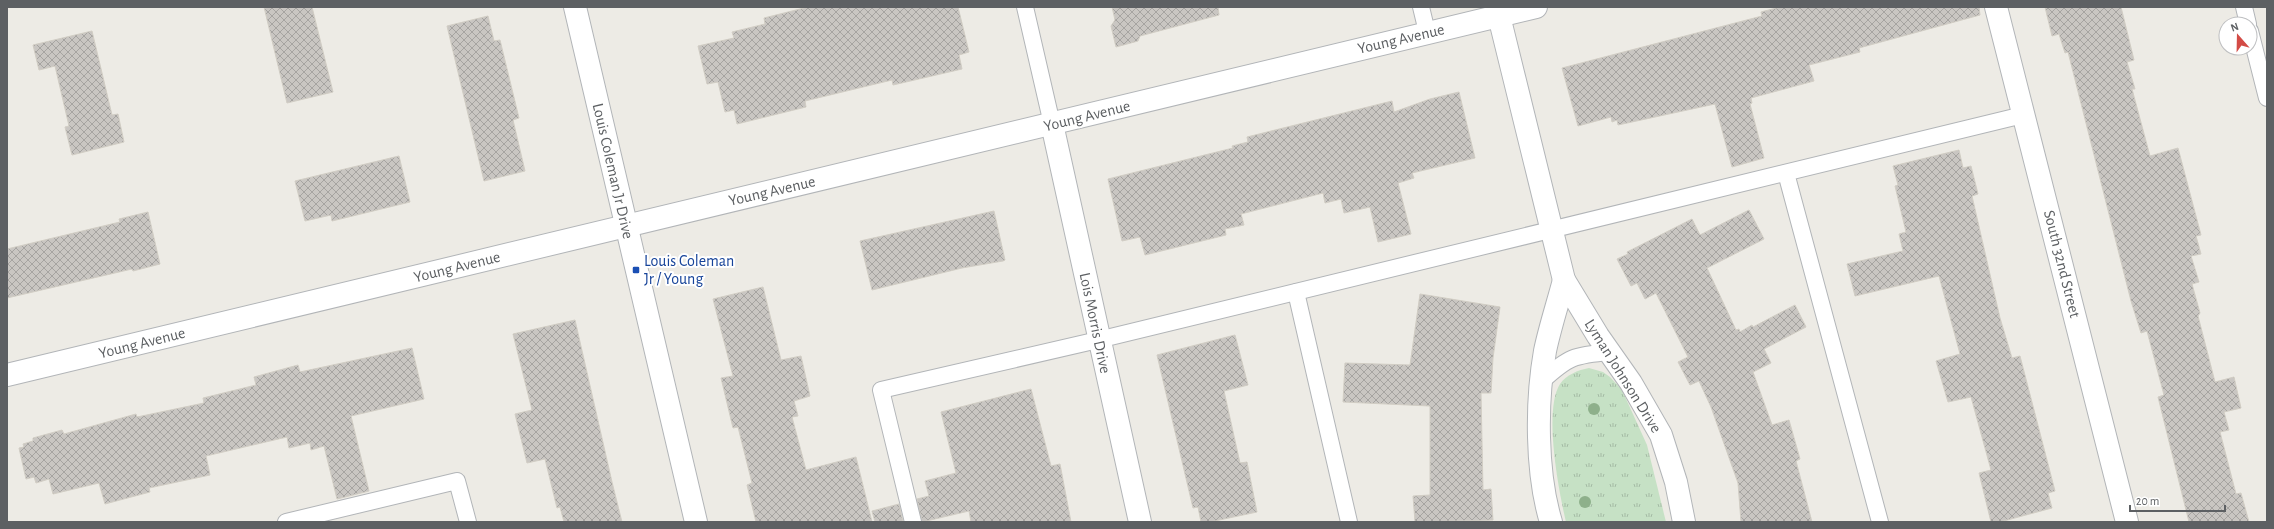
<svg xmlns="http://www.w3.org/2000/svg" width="2274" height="529" font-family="'Alegreya Sans',sans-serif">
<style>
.grass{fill:url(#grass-tufts)}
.building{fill:url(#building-cross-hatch);stroke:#d1cdc4}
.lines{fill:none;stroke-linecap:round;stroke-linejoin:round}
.service-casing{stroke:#b2b5b8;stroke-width:18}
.minor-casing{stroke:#b2b5b8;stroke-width:24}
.service{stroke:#fff;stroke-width:16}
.minor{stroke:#fff;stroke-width:22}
.tree{fill:#8eb08b}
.transit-dot{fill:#1a4fb4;stroke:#fff;stroke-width:1.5}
.labels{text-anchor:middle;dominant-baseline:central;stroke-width:4;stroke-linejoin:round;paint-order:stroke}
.street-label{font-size:16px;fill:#5d6063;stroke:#fff}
.transit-label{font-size:16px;fill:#164399;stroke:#fff;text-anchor:start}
</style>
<defs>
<pattern id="grass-tufts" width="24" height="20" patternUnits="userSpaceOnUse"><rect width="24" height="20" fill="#c6e1c5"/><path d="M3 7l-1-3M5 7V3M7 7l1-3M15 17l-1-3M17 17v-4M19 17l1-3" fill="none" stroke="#a4baa4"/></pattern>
<pattern id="building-cross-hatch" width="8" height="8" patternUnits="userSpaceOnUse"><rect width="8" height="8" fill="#c9c6c2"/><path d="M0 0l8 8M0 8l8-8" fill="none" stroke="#a6a4a1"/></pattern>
</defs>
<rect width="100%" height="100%" fill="#edebe5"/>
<path class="grass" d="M1589,368L1603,372L1610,377L1622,390L1647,445L1666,522H1566C1559,493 1543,410 1560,384C1566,375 1578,370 1589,368Z"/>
<g class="building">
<polygon points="264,7 312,7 333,92 287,103"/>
<polygon points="808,7 958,7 969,52 959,55 962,69 893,85 892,80 805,101 806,107 737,124 734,110 725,112 718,82 707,84 698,46 734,38 732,32 765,24 764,18"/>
<polygon points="1112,7 1218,7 1219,15 1140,36 1138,41 1116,47 1111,26 1115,20"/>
<polygon points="1780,7 1979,7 1980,15 1859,48 1860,52 1809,65 1814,81 1751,98 1752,103 1750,104 1764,158 1732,167 1715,104 1618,125 1617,120 1612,122 1611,117 1578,126 1562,68 1762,16 1761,12"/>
<polygon points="2045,7 2121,7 2134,60 2127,62 2135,89 2132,89 2150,156 2178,148 2201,235 2196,236 2201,254 2191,256 2199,282 2192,284 2200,313 2198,316 2215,382 2234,377 2241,408 2224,412 2229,430 2220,432 2236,494 2241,493 2249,522 2189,522 2158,397 2164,395 2147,331 2141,333 2131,301 2068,52 2065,53 2059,34 2052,36"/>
<polygon points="488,16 494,41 500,40 519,118 513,120 525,171 484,181 447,26"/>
<polygon points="92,31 112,115 118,114 124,142 72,155 65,127 69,126 55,66 39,70 33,45"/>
<polygon points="1459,92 1475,158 1412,173 1414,178 1398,183 1411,234 1378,242 1370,207 1344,213 1341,199 1325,203 1323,193 1241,214 1244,225 1225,229 1226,235 1145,255 1140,237 1122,241 1108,179 1233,148 1232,146 1248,142 1247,137 1392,101 1394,112 1430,99"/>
<polygon points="1959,150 1963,168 1971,166 1978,194 1972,196 2000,318 2012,358 2020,356 2055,491 2048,493 2052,508 2000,522 1991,522 1979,473 1991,470 1971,397 1948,402 1936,361 1960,354 1939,276 1855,296 1847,264 1903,251 1899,234 1906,232 1895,186 1898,185 1893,166"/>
<polygon points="399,156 410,202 332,221 331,215 305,221 295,181"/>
<polygon points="1749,210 1764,239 1707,268 1736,330 1739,329 1740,332 1752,325 1753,327 1795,305 1806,327 1764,349 1771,363 1753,372 1772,425 1789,420 1800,459 1796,461 1812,522 1741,522 1738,483 1711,407 1699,381 1690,385 1678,362 1688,357 1656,293 1645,299 1637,283 1631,286 1617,259 1628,254 1627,252 1692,219 1700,235"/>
<polygon points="994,211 1005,260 1003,261 962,268 872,290 860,241"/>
<polygon points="148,212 160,264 133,271 132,269 7,298 7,249 120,222 119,219"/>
<polygon points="763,287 781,360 801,356 810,396 794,401 798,416 792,417 806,470 856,457 872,522 756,522 747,485 752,483 738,427 733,428 721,378 733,376 713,299"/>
<polygon points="1420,294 1500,307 1493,358 1491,393 1481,393 1483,490 1491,489 1493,520 1415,522 1413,496 1430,495 1430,406 1343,402 1345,363 1410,365"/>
<polygon points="575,320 612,482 622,522 564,522 560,507 557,508 545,459 527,463 515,414 532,410 513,334"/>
<polygon points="1235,335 1248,385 1224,391 1240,463 1247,462 1257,512 1210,522 1201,522 1198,507 1193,508 1157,355"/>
<polygon points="412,348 424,399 351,416 369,491 337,499 324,446 311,450 310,443 289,448 287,437 206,456 210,475 149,488 150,492 105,504 99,483 53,494 49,479 36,483 34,477 26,479 19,448 24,447 23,444 33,441 33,438 62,430 64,434 136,414 137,417 204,403 203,398 256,385 254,377 298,365 300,372"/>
<polygon points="1031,389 1051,466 1060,464 1071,522 971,522 969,511 922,522 917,499 929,496 925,481 956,473 941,412"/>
<polygon points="899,504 903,522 875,522 872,511"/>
</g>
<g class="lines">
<g class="service-casing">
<g id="service">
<polyline points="1025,7 1052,124"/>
<polyline points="1421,7 1427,32"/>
<polyline points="2244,7 2248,24"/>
<polyline points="2250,31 2267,98"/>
<polyline points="1786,173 1880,522"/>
<polyline points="1296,292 1349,522"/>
<path d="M1542,381C1568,357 1574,355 1610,352"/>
<polyline points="286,522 457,481 468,522"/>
<polyline points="913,522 881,390 1098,340 2023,115"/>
</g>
</g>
<g class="minor-casing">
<g id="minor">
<polyline points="575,7 696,522"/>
<polyline points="1996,7 2127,522"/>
<polyline points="1499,16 1564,280"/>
<polyline points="1052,124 1140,522"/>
<polyline points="7,375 1536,7"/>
<path d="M1551,522C1536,473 1536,402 1545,351C1550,327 1558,303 1564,280L1598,336L1631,383L1661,435L1676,482L1684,522"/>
</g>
</g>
<use href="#service" class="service"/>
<use href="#minor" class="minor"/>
</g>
<g class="tree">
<circle cx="1594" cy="409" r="6"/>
<circle cx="1585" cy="502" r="6"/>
</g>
<rect class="transit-dot" x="632" y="266" width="8" height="8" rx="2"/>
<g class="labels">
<g class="street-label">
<text transform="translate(1401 39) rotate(-13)">Young Avenue</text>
<text transform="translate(1087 116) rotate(-14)">Young Avenue</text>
<text transform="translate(613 171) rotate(77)">Louis Coleman Jr Drive</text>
<text transform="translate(772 191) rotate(-13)">Young Avenue</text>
<text transform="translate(2062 264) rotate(76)">South 32nd Street</text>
<text transform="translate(457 267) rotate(-14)">Young Avenue</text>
<text transform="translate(1095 323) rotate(78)">Lois Morris Drive</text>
<text transform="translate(142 343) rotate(-14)">Young Avenue</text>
<text transform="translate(1623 376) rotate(58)">Lyman Johnson Drive</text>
</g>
<g class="transit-label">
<text x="644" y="261">Louis Coleman<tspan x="644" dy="18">Jr / Young</tspan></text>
</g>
</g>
<rect width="2274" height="529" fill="none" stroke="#5d6063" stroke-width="16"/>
<g transform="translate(2238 36) rotate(340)"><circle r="19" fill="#ffffff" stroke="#bebfc1"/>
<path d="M0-3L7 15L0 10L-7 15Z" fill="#d34b46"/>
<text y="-6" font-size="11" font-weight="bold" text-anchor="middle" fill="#5d6063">N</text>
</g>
<path d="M2130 505v6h95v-6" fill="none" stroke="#5d6063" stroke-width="2"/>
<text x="2136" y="505" font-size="12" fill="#5d6063" stroke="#ffffff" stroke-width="3" paint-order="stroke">20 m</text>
</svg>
